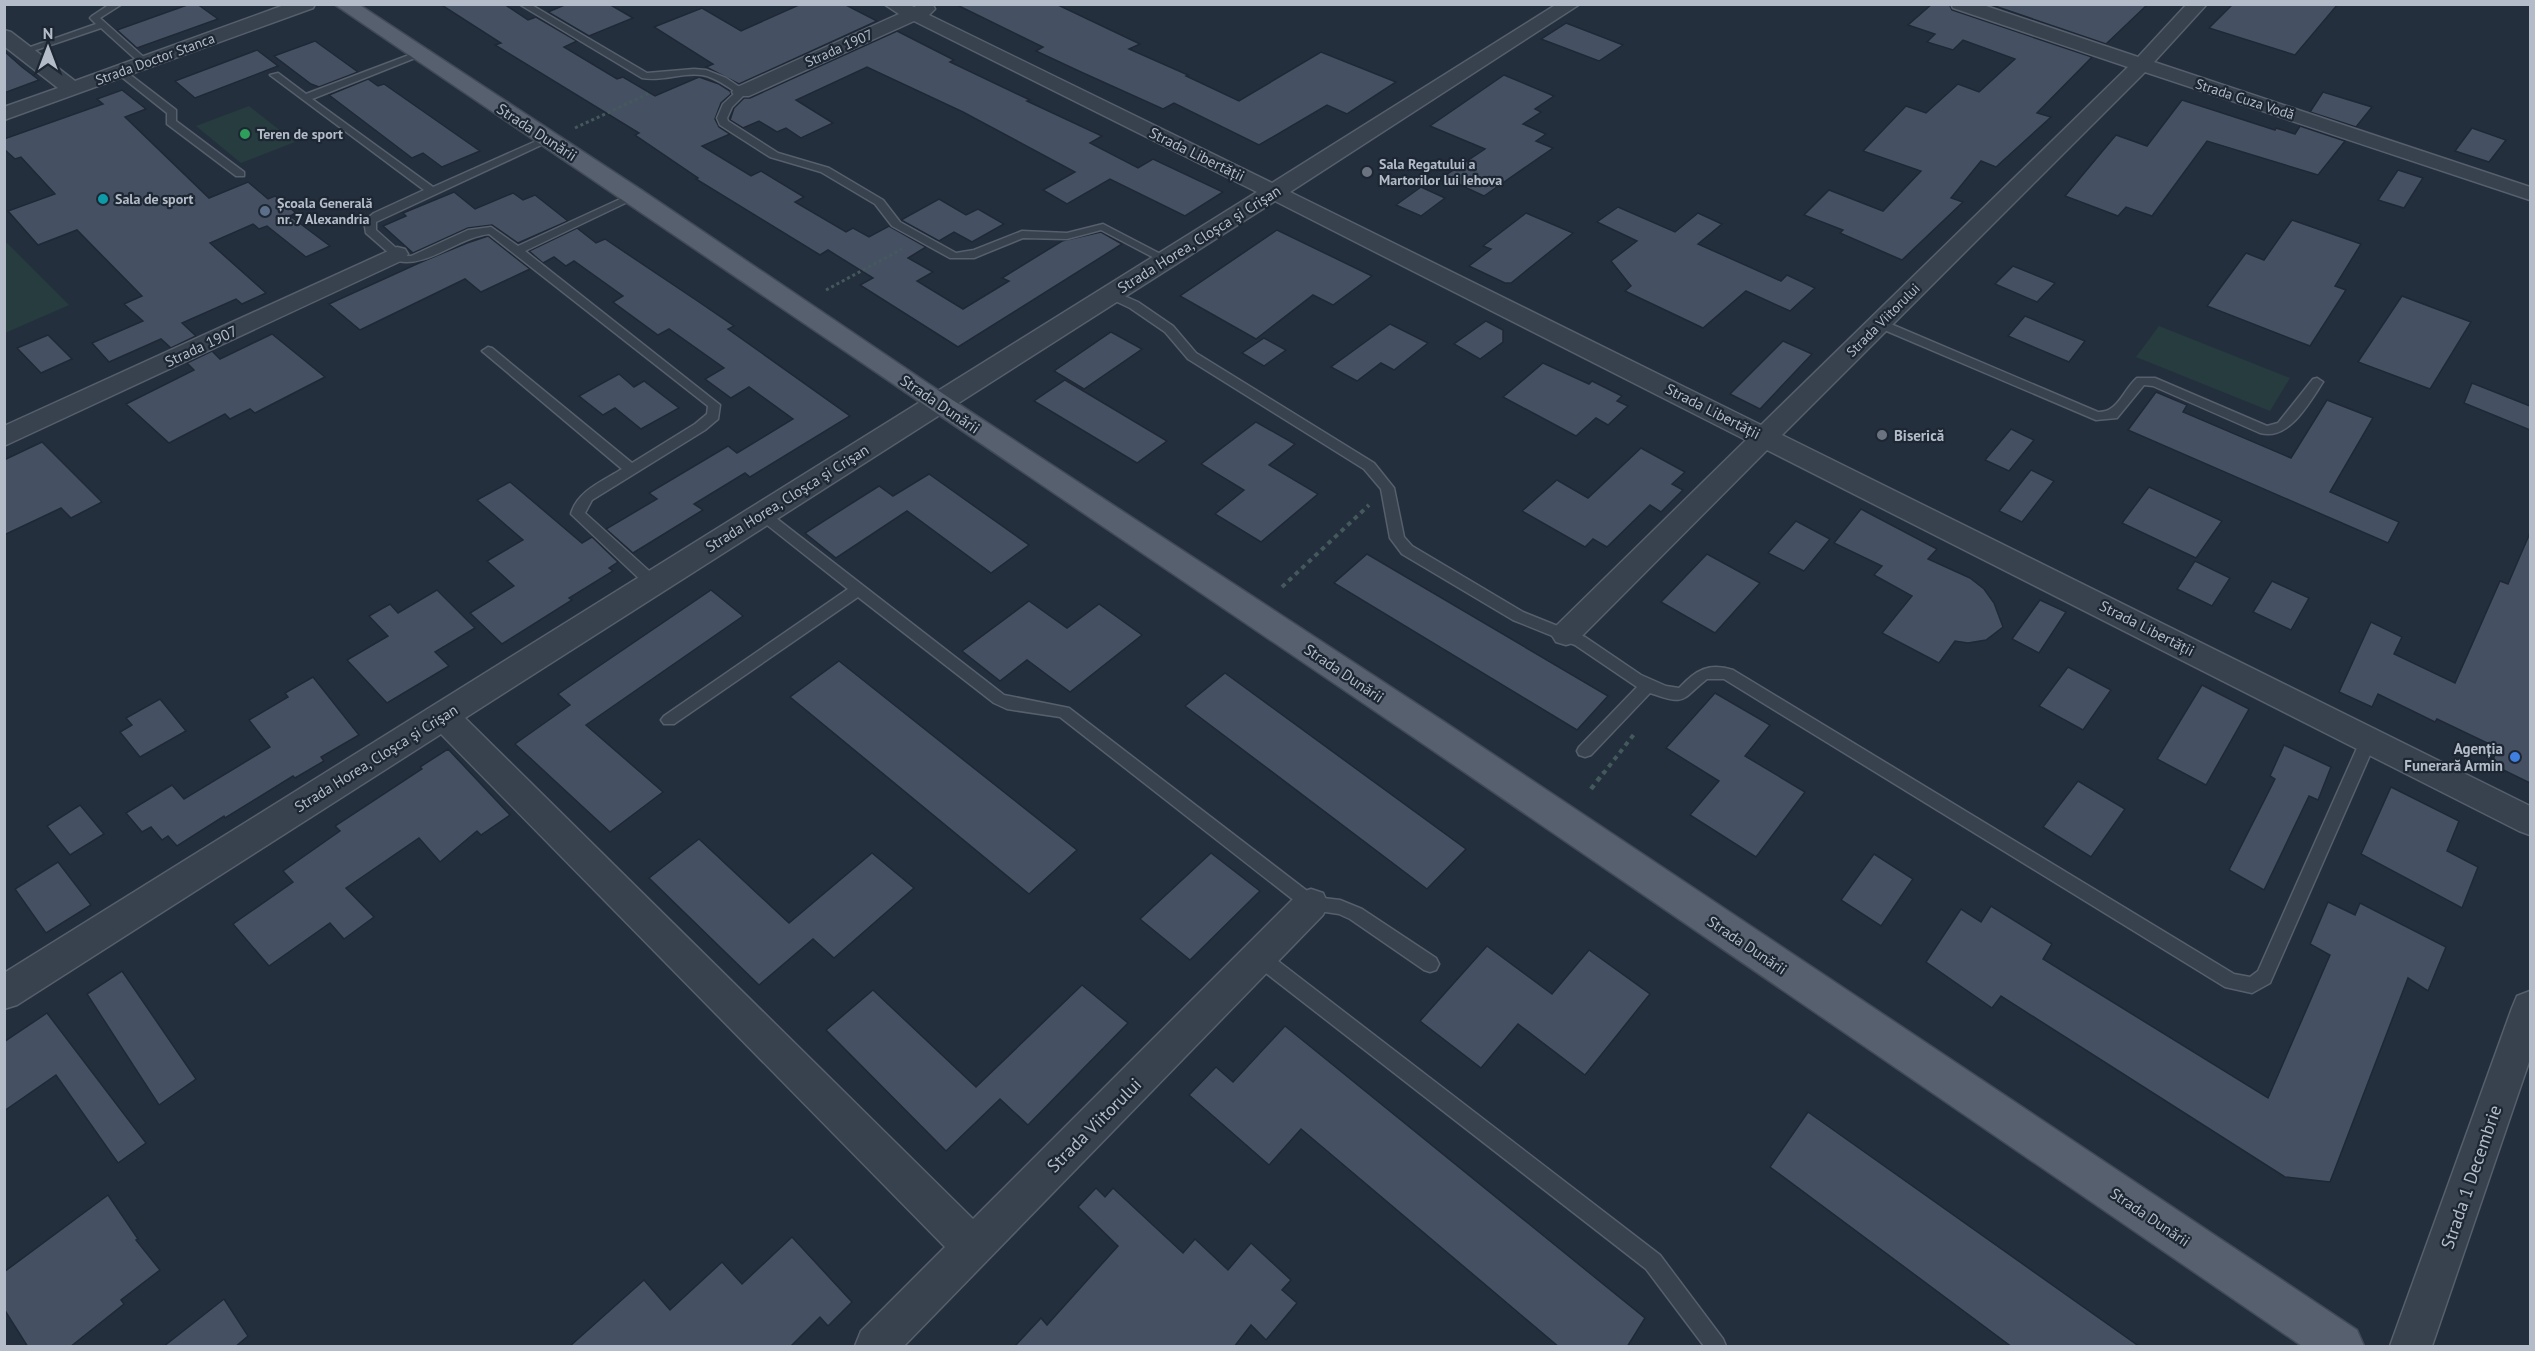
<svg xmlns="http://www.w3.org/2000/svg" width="2535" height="1351" font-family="'PT Sans',sans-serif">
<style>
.green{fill:#263c3f}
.building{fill:#455162;stroke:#1f2835;stroke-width:1.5}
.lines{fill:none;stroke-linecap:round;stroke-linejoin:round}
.lane-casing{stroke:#565f6c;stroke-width:3}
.street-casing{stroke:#565f6c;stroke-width:3}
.primary-casing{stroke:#414a57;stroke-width:3}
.path-far2{stroke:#44595c;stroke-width:3;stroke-dasharray:3 3;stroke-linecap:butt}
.path-far1{stroke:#44595c;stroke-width:4;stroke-dasharray:4.5 4.5;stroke-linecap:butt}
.path{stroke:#44595c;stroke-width:4.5;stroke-dasharray:5 5;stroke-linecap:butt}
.lane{fill:#38414e;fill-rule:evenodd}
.street{fill:#38414e;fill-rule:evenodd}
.primary{fill:#56606e;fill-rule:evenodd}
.leisure-dot{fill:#2e9e5b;stroke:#1d2633;stroke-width:2}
.worship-dot{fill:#6b7280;stroke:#1d2633;stroke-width:2}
.culture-dot{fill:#0f9aa8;stroke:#1d2633;stroke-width:2}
.service-dot{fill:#5c6f8a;stroke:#1d2633;stroke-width:2}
.shop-dot{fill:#3f7fe0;stroke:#1d2633;stroke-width:2}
.labels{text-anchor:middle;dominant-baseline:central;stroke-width:4.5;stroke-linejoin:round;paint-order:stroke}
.far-street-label{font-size:14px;fill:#b4bcc9;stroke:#1d2633}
.far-poi-label{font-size:14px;font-weight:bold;fill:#b4bcc9;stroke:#1d2633;text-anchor:start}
.street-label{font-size:15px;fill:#b4bcc9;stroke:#1d2633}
.poi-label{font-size:15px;font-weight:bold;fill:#b4bcc9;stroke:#1d2633;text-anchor:start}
.near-street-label{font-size:18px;fill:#b4bcc9;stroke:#1d2633}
</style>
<rect width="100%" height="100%" fill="#242f3e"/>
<g class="green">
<polygon points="249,106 295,142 241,163 196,126"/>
<polygon points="7,243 69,305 5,333 4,244"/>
<polygon points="2159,326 2290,378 2270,411 2136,357"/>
</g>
<g class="building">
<polygon points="190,4 197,4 218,19 137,48 117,30"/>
<polygon points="440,4 504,4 528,20 536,17 577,41 564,47 617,79 623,77 655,96 699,77 719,84 730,91 731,94 721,103 715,119 719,127 730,134 702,146 751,176 761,171 804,197 795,202 846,232 853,228 869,237 889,226 926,247 908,258 933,272 917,281 963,309 1009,281 1002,278 1062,241 1101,232 1122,244 958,347 860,285 873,278 828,250 820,255 696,179 698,178 635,135 639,133 495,45 501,43"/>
<polygon points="567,4 609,4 633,18 589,36 548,12"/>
<polygon points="801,4 844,4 877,21 739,84 706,67 713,64 654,27 702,8 741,31"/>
<polygon points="955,4 1056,4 1140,44 1129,49 1188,75 1186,76 1239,101 1321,52 1396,82 1347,114 1327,105 1259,145 1174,103 1163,109 1081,72 1036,51 1043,47"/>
<polygon points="1932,4 1949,4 1952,10 2092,57 2037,113 2051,117 1996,167 1981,161 1951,198 1963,202 1902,260 1840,233 1843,230 1804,215 1829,190 1883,211 1921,171 1863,151 1906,106 1926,113 1958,84 1979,92 2015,59 1963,40 1953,50 1927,42 1935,34 1908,25"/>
<polygon points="1989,4 2148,4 2106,44"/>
<polygon points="2233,4 2338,4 2295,55 2209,28"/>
<polygon points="1566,23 1623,45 1599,61 1541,39"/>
<polygon points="897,31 954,60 950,62 1030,100 1027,101 1102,136 1090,143 1138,168 1153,159 1223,192 1185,216 1110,179 1067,204 1043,190 1075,172 963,112 867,67 796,100 833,123 801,138 786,128 777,132 759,121 743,128 730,120 734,108 744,98 750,98"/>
<polygon points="315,41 358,72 319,87 311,84 274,56"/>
<polygon points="257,50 278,66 195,98 175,81"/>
<polygon points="4,51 22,67 39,80 4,93"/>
<polygon points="1504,75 1554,96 1535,109 1541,112 1523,124 1546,134 1536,141 1553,148 1484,196 1443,177 1485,149 1430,126"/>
<polygon points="368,79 378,86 384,84 480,151 442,167 423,153 412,158 329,95"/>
<polygon points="122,90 146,109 125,117 209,198 248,182 268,199 275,196 296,213 290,216 330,246 306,257 267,226 259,229 253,224 210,243 266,293 242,304 236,299 182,323 196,336 171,348 161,339 109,362 92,343 143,321 124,304 142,296 77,230 38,245 8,211 55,194 21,157 15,159 4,149 4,139 103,104 97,99"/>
<polygon points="2323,92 2372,107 2356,127 2310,112"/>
<polygon points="2182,100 2275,130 2276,128 2295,134 2300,126 2345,141 2318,175 2207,141 2152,216 2126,207 2118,216 2065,196 2116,135 2147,146"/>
<polygon points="2472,128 2506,140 2489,162 2455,151"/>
<polygon points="2398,170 2423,178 2404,208 2378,200"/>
<polygon points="1421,187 1445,198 1421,216 1396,205"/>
<polygon points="454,192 475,209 513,193 523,200 535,195 568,221 518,243 492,225 468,228 413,253 383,226 406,216 403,213"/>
<polygon points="939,199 966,215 978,209 1004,224 972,242 954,232 939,241 901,220"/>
<polygon points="1618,207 1675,232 1698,213 1722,224 1698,244 1781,281 1787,275 1815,288 1790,311 1746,291 1703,328 1625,291 1631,286 1611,261 1637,241 1597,222"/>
<polygon points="1526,213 1573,233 1511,283 1505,283 1469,266 1491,249 1483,246"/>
<polygon points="2292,220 2361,244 2335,286 2346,290 2310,346 2207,306 2246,253 2264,260"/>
<polygon points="577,228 596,243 605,239 696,300 734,326 728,329 850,416 750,477 745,473 694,504 703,510 633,553 606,529 657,499 649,493 728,446 737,453 793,419 749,387 731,398 705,379 724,368 669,329 658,335 613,302 623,296 574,261 566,266 554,257 543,263 529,251"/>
<polygon points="1277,230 1372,276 1333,305 1313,295 1256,339 1180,296"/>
<polygon points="488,236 530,269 481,292 465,279 360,330 329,304 419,263 467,243"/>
<polygon points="2013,266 2055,283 2037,302 1995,284"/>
<polygon points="2402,296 2471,322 2430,389 2358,362"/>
<polygon points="2025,316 2085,341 2069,362 2008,336"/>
<polygon points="1486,321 1503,330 1503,342 1480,359 1454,344"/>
<polygon points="1390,324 1428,343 1394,370 1381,363 1357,381 1331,367"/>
<polygon points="1111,332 1142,349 1084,389 1054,371"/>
<polygon points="272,334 325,377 255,413 250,409 230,419 225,414 169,443 126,404 194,370 187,363 212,351 220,359"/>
<polygon points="48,335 72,359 41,373 17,348"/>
<polygon points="1264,338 1286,350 1264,366 1242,353"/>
<polygon points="1783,341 1812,354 1760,409 1730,394"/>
<polygon points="1543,363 1589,384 1592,381 1622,396 1617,401 1628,406 1608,425 1596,418 1576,436 1503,397"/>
<polygon points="619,374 634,387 644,381 679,408 641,429 615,408 603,415 579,396"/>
<polygon points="1065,380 1167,441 1137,463 1034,401"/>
<polygon points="2472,383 2530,406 2530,430 2464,403"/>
<polygon points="2156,392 2187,405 2183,412 2291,458 2327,400 2373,418 2330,492 2399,522 2388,543 2128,430"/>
<polygon points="1256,422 1295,444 1269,465 1318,494 1261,542 1215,514 1244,490 1201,464"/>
<polygon points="2011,429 2034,440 2009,471 1985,460"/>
<polygon points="42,442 102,502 71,518 61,508 4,535 4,460"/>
<polygon points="1641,448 1685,472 1672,484 1683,490 1661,512 1650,505 1607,547 1593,539 1585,547 1522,511 1557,480 1588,498"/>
<polygon points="2031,470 2054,481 2022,522 1999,511"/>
<polygon points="929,474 1029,545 991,573 907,511 836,558 805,533 879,486 893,496"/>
<polygon points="510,482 582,543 592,537 618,562 609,568 613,571 569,598 572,600 502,644 470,613 514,586 487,561 523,540 477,500"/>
<polygon points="2149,487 2222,521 2196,558 2122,523"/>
<polygon points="1861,509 1937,549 1928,559 1970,578 1984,589 1994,603 2003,627 1986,640 1968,643 1955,641 1939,663 1882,633 1912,596 1874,575 1882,566 1834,543"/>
<polygon points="1796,521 1830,539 1804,571 1768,553"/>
<polygon points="2530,533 2530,783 2491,764 2498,748 2437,719 2435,722 2378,694 2372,707 2339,692 2371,622 2402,637 2394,654 2455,683 2500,581 2508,584"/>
<polygon points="1367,554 1608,696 1577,730 1334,583"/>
<polygon points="1707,554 1760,583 1715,633 1661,602"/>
<polygon points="2195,561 2230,578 2212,606 2177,589"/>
<polygon points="2272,581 2309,598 2291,630 2253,612"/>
<polygon points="437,590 475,628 435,652 449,666 387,703 347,660 388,636 369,616 390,604 398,613"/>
<polygon points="711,590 743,616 586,725 663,792 610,832 515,744 570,705 558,694"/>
<polygon points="2040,600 2066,612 2039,653 2012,639"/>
<polygon points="1029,601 1067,628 1099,604 1142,635 1070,692 1027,660 1000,681 962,651"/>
<polygon points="839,661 1077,850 1029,894 790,697"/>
<polygon points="2068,667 2111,690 2083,730 2039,706"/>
<polygon points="1225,673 1466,849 1427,889 1185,706"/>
<polygon points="313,677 359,735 321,757 324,761 295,778 293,776 225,818 224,816 177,846 168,836 162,840 151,827 142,832 126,813 172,785 184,799 270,747 249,720 288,697 285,693"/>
<polygon points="2202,685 2249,709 2206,785 2157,759"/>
<polygon points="1715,693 1770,725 1745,756 1805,792 1756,857 1690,815 1719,781 1666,748"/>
<polygon points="160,699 186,731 140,757 120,732 132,725 126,718"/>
<polygon points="2284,745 2331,767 2318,800 2309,796 2264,890 2229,870 2275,779 2270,776"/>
<polygon points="448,749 510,815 481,835 477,831 440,862 419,838 346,888 374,917 344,939 330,923 269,966 233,924 293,882 283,871 340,831 335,826 422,769 420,767"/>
<polygon points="2078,781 2125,809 2091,857 2043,827"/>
<polygon points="2391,787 2459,821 2447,851 2478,867 2462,908 2361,854"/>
<polygon points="80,805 104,834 70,855 47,826"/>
<polygon points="699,839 789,923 872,853 914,888 834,958 813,939 759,985 649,878"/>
<polygon points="1211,853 1260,891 1190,960 1140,919"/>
<polygon points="1874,854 1913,879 1881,926 1841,900"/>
<polygon points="58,862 91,905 46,933 15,889"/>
<polygon points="2328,902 2355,915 2360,903 2446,947 2428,991 2408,978 2330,1182 2285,1177 2001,996 1992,1008 1926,962 1961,909 1981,922 1991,906 2052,944 2043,959 2268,1098 2330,955 2310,944"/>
<polygon points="1487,946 1552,994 1589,950 1650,994 1585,1075 1518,1024 1481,1068 1420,1021"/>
<polygon points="122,971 196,1079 159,1105 87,994"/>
<polygon points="1082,985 1128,1023 1028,1125 1000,1099 946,1151 826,1030 873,990 976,1087"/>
<polygon points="47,1013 146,1143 118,1163 56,1075 4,1111 4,1042"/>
<polygon points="1285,1026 1645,1318 1627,1347 1559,1347 1301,1129 1269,1165 1189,1095 1216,1067 1233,1082"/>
<polygon points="1808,1112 2140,1347 2012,1347 1770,1167"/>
<polygon points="1096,1188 1105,1197 1113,1188 1183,1253 1195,1239 1228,1270 1251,1243 1291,1280 1282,1290 1297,1303 1266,1340 1251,1325 1234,1347 1014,1347 1041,1318 1047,1325 1118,1246 1078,1207"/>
<polygon points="108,1195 138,1239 136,1240 160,1270 121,1300 124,1304 70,1347 28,1347 4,1309 4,1272"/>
<polygon points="792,1237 852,1302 828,1326 820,1317 790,1347 569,1347 644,1280 670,1310 722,1262 742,1284"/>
<polygon points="224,1299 248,1336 235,1347 163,1347"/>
</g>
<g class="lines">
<g class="lane-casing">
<g id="lane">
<polygon points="110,4 122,4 100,18 148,61 148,65 142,65 101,28 27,53 19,51 96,24 90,18 92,16"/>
<path d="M519,4H530L647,73L694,69L706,70L726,78L747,92L732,107L727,118L728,121L778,153L829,168L883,200L900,222L956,253L974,250L1022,231L1067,233L1103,224L1172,260L1166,263L1162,262L1101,230L1067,239L1023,238L974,258H950L892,226L875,204L821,172L770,157L720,125L717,118L723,104L736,92C726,86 715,77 702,75C682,72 662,82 642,78Z"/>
<path d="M417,52L425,54L312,99L433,187L543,138L552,140L376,222V230L405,256H411L468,230L491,227L518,246L631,194L635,193L640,196L525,251L720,405L718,419L705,430L592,500L585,513L658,579L660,583L658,587H648L571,514C577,491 603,481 622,469L482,351L488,347L492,348L632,463L695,424L707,414L708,406L489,234C459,237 427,268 398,261L366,233L364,221L374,213L424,190L270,75L278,73L306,94Z"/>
<polygon points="118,70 124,70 176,110 176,121 244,172 244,176 236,176 167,124 167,113 118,74"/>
<path d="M1111,290L1138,302L1173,326L1196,353L1374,463L1394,488L1404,537L1412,546L1523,612L1585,637L1641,675L1666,686L1679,688C1696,670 1709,662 1733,670L2234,974L2250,977L2258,971L2361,739L2364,735L2369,733L2374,735L2377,739L2270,983L2252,993L2225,987L1724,679H1707C1680,700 1688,706 1650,693L1591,755L1585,757L1579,755L1577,751L1579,747L1637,687L1575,645L1513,620L1402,554L1390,538L1381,489L1364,469L1188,359L1165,332L1130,308L1107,297V291Z"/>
<path d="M1879,319L2098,412C2118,413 2123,390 2137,378H2155L2267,426L2278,423L2313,379L2317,378L2323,382C2309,403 2289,441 2260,433L2153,386L2144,385L2117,418L2096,420L1875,326V320Z"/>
<polygon points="762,509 767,511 1004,695 1069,708 1315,897 1340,900 1362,909 1436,958 1439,964 1436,970 1430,972 1424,970 1350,919 1339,914 1305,909 1060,717 1007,709 994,703 858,597 674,724 664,724 661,720 664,716 848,589 757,517 755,514"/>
<polygon points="1259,949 1265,951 1660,1255 1723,1339 1726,1346 1704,1346 1646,1269 1253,963 1250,957 1253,951"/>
</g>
</g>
<g class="street-casing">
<g id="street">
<polygon points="287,4 315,4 313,8 4,120 4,107 58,88 4,46 4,30 11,32 75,81"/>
<polygon points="884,4 908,4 914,7 922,4 933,5 935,9 929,15 1272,183 1557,4 1580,4 1290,192 1761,425 2128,67 1953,8 1951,4 1980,4 2138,57 2187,4 2207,4 2154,62 2530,187 2530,200 2145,72 1782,435 2530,806 2530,835 2519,831 1767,450 1576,642 1566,645 1556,642 1551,634 1556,626 1746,440 1275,201 465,718 973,1219 1299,893 1311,889 1323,893 1328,904 1323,915 904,1346 855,1346 861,1331 945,1247 441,734 17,1005 4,1009 4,973 1257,192 914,21 749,96 735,96 732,92 735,88 899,14"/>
<polygon points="397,247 405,249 408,254 405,259 4,446 4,426"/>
<polygon points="2530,991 2530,1059 2432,1346 2390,1346 2512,1008 2517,996"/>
</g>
</g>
<g class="primary-casing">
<polygon id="primary" points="334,4 358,4 643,191 948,397 1443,721 2357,1330 2364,1346 2302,1346 1419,741"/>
</g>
<g class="path-far2">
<polyline points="575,128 650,93"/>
<polyline points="826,290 902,249"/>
</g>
<g class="path-far1">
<polyline points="1282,587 1369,505"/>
<polyline points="1603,774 1635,733"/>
</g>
<polyline class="path" points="1591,789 1604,772"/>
<use href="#lane" class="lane"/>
<use href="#street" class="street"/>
<use href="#primary" class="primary"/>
</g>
<circle class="leisure-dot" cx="245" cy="134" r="6"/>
<g class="worship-dot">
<circle cx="1367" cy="172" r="6"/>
<circle cx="1882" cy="435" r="6"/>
</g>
<circle class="culture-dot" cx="103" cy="199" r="6"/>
<circle class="service-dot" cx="265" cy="211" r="6"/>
<circle class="shop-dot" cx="2515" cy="757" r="6"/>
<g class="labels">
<g class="far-street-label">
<text transform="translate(839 48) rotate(-24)">Strada 1907</text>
<text transform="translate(155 59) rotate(-20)">Strada Doctor Stanca</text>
<text transform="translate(2245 99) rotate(18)">Strada Cuza Vodă</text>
<text transform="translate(1883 320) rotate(-45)">Strada Viitorului</text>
</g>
<g class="far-poi-label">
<text x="257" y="134">Teren de sport</text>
<text x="1379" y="164">Sala Regatului a<tspan x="1379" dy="16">Martorilor lui Iehova</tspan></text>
<text x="115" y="199">Sala de sport</text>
<text x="277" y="203">Școala Generală<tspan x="277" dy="16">nr. 7 Alexandria</tspan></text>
</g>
<g class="street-label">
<text transform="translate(537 132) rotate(33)">Strada Dunării</text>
<text transform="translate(1197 154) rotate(26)">Strada Libertății</text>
<text transform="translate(1199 239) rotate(-32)">Strada Horea, Cloşca şi Crişan</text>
<text transform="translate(201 346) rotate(-25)">Strada 1907</text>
<text transform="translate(940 404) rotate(34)">Strada Dunării</text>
<text transform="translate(1713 411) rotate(27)">Strada Libertății</text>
<text transform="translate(787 498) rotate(-32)">Strada Horea, Cloşca şi Crişan</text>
<text transform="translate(2147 628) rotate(27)">Strada Libertății</text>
<text transform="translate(1344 673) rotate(34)">Strada Dunării</text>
<text transform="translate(376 758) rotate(-32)">Strada Horea, Cloşca şi Crişan</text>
<text transform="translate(1747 945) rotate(34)">Strada Dunării</text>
<text transform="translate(2150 1217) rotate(34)">Strada Dunării</text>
</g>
<g class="poi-label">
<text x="1894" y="435">Biserică</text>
<text x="2503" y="748" text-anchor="end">Agenția<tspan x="2503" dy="17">Funerară Armin</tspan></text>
</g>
<g class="near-street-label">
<text transform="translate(1094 1125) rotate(-45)">Strada Viitorului</text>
<text transform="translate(2471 1177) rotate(-71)">Strada 1 Decembrie</text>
</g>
</g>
<rect width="2535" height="1351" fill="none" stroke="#b4bcc9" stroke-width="12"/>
<g transform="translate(48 48)" stroke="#1d2633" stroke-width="4.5" paint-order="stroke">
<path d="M0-4.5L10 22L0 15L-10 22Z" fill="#b4bcc9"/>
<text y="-9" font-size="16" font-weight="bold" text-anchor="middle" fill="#b4bcc9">N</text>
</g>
</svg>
